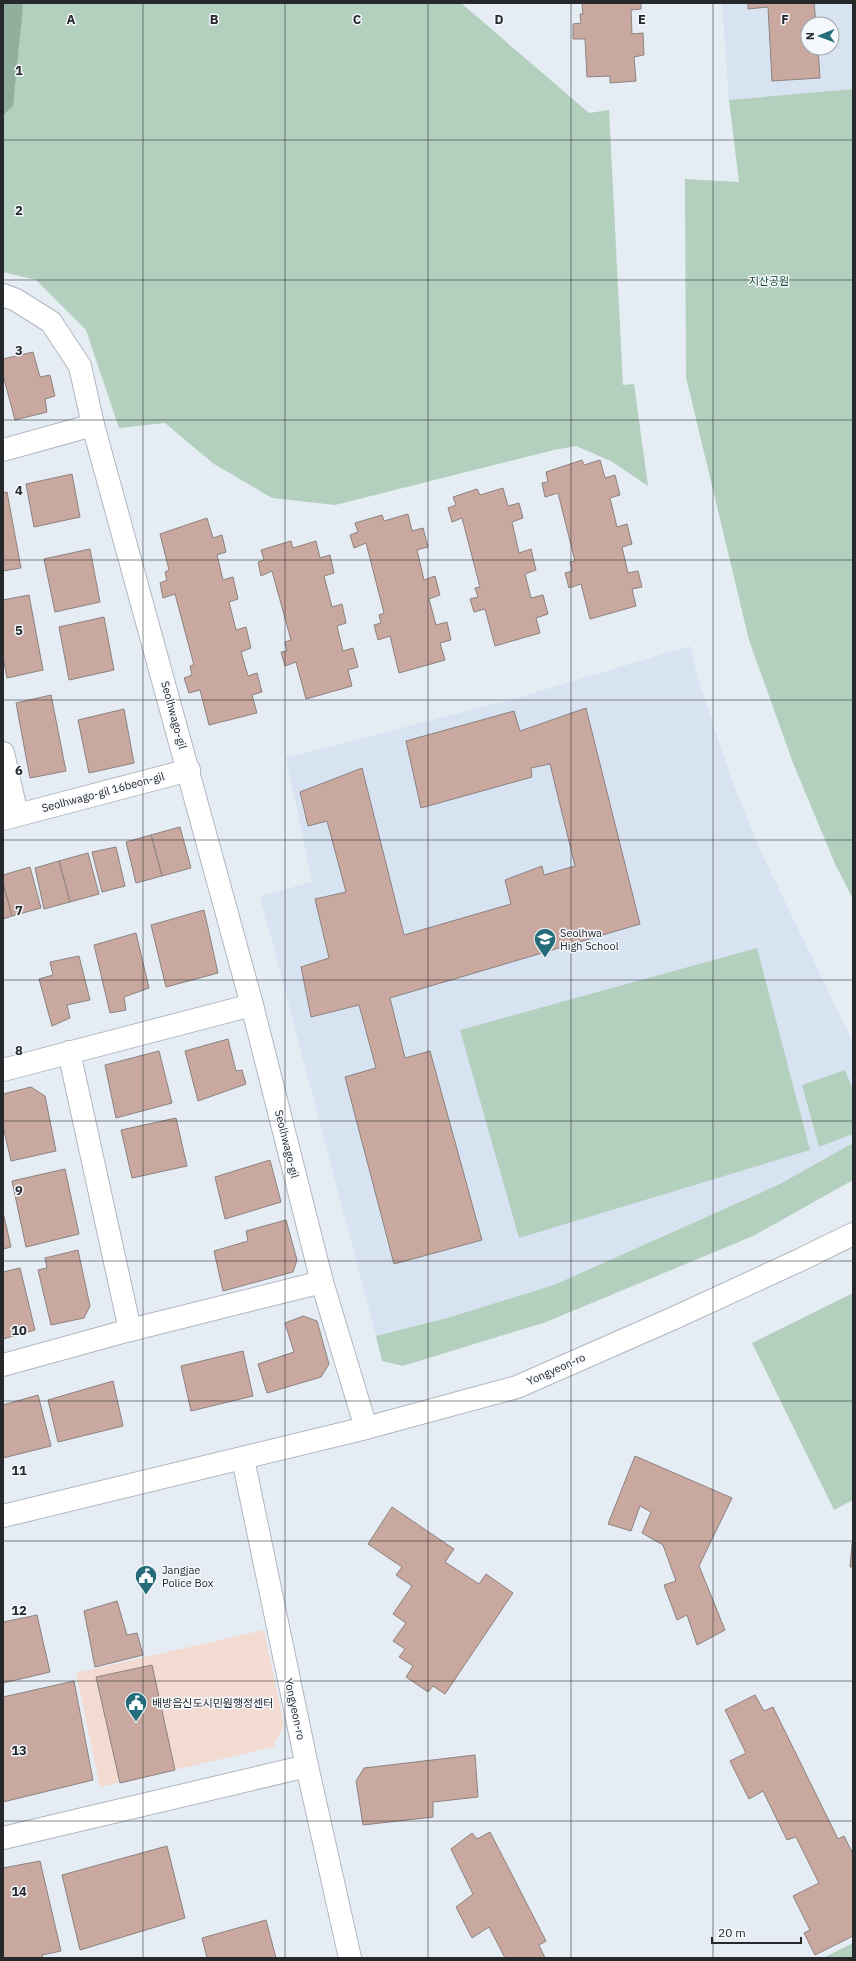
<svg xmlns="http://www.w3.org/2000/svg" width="856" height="1961" font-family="'IBM Plex Sans','Noto Sans KR',sans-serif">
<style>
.commercial{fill:#f4dbd2}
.built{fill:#d8e3f2;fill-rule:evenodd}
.green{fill:#b3cfbd}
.forest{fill:#91af9c}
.building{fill:#c9a89f;stroke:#8c827f}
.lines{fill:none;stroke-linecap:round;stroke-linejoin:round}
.minor-casing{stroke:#b1b7c0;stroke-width:24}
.tertiary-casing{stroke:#b1b7c0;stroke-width:24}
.minor{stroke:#fff;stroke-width:22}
.tertiary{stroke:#fff;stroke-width:22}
.grid{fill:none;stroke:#26282b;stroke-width:1;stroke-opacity:0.55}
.labels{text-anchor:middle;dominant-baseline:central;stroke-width:3;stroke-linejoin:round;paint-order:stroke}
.park-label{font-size:11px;fill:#174b31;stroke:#f5f9fe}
.street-label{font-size:11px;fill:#26282b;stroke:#f5f9fe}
.poi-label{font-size:11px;fill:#26282b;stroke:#f5f9fe;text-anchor:start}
.grid-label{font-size:13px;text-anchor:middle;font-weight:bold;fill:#26282b;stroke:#f5f9fe;stroke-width:3;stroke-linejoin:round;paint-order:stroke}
</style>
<rect width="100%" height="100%" fill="#e5ecf4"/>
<polygon class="commercial" points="264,1630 284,1725 273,1747 100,1787 76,1673"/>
<g class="built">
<path d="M722,3H853V89L729,100ZM808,24H832V48H808Z"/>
<polygon points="690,646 699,682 732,781 760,850 853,1042 853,1143 780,1184 554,1285 447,1318 376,1336 260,896 312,882 286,758 513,699"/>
</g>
<g class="green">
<polygon points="22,3 461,3 589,113 609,110 623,385 634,384 648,486 611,461 576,446 554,450 335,505 272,498 214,464 165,423 119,428 86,330 36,280 3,272 3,113 23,6"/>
<polygon points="853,89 853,899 836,866 793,763 749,640 686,377 685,179 739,182 729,100"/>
<polygon points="757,948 810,1150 519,1238 460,1030"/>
<polygon points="845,1070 853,1090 853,1134 819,1147 802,1085"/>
<polygon points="853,1143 853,1180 753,1236 546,1322 403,1366 382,1361 376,1336 447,1318 554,1285 780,1184"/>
<polygon points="853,1293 853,1500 834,1510 752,1343"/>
<polygon points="853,1943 853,1958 823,1958"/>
</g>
<polygon class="forest" points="3,3 22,3 23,6 13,106 3,115"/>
<g class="building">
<polygon points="582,3 641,3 641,9 631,10 632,34 643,33 644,55 634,57 636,81 610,83 610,76 587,77 585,39 573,39 573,24 581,23 580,14 583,14"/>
<polygon points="748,3 814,3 816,24 808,24 808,48 818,48 820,78 772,81 768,7 748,9"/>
<polygon points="33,352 40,377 50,375 55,396 45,399 47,412 15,420 3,375 3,359"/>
<polygon points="582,460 584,465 600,460 605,478 615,475 620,495 610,498 617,527 627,524 632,544 622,547 628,573 638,571 642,587 632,589 636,606 590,619 581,584 569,588 565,573 572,571 570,562 575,561 558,493 545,497 542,483 548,482 546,472"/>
<polygon points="72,474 80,517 34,527 26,484"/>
<polygon points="503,488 508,506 519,503 523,518 512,522 519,553 531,549 536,570 525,574 531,598 543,595 548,614 536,618 540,633 495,646 485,609 474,612 470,599 478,597 475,588 480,587 462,518 452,522 448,508 456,505 453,497 477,489 480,495"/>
<polygon points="7,492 21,568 3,571 3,493"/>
<polygon points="408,514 412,531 423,528 428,547 417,550 424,580 435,576 440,595 429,599 436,625 447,622 451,640 440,643 445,660 399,673 390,636 378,640 374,625 381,623 379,615 384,613 366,543 354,548 350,535 358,532 355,523 382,515 384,521"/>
<polygon points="207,518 213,538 222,535 226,552 217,555 223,580 233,577 238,599 229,602 236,630 246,627 251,648 241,652 248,676 257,673 262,692 252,695 257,713 209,725 200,690 189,693 184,678 192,675 190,666 194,665 175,594 163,598 160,583 167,580 165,572 169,570 160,534"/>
<polygon points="291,541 293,548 316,541 320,558 330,555 334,573 324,576 332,607 342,604 346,623 337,626 343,651 353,648 358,667 348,670 352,686 306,699 296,662 285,666 281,652 287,651 285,642 291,640 272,571 261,576 258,562 264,560 261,550"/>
<polygon points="90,549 100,602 55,612 44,559"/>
<polygon points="29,595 43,670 7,678 3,657 3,600"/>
<polygon points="104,617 114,670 69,680 59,627"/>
<polygon points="51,695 66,771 30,778 16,703"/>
<polygon points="586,708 640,924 390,998 405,1058 430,1051 482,1240 394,1264 345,1077 376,1068 359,1005 311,1017 301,967 329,958 315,899 346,892 327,821 308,826 300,792 362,768 404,935 511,904 505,880 542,866 544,875 575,866 550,764 531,768 532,777 421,808 406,741 514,711 520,731"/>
<polygon points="124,709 134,763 89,773 78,720"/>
<polygon points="180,827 191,868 162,876 151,835"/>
<polygon points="151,835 162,876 136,883 126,842"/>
<polygon points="116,847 125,886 102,892 92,852"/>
<polygon points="88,853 99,894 70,902 59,861"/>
<polygon points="59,861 70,902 44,909 35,868"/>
<polygon points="30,867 41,908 12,916 3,883 3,875"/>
<polygon points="3,883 12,916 3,919"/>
<polygon points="204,910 218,973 166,987 151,925"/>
<polygon points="136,933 149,988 124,997 126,1010 110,1013 94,945"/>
<polygon points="79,956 90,1000 67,1005 70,1018 52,1026 39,979 53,975 50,962"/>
<polygon points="228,1039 236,1071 242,1070 246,1084 198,1101 185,1051"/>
<polygon points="159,1051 172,1103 116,1118 105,1065"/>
<polygon points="31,1087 45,1096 56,1151 11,1161 3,1126 3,1094"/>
<polygon points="176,1118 187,1166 132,1178 121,1130"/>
<polygon points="270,1160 281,1202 225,1219 215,1177"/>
<polygon points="65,1169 79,1234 26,1247 12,1181"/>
<polygon points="3,1212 11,1247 3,1249"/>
<polygon points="286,1220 297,1260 293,1272 223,1291 214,1251 248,1241 246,1231"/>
<polygon points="78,1250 90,1306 84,1318 51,1325 38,1270 47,1268 45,1258"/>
<polygon points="20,1268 35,1330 3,1339 3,1272"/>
<polygon points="303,1316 317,1321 329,1364 321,1377 267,1393 258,1364 294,1352 285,1323"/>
<polygon points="243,1351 253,1396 191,1411 181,1366"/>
<polygon points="113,1381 123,1426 58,1442 48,1400"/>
<polygon points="38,1395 51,1446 3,1458 3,1405"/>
<polygon points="635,1456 732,1498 699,1566 725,1630 697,1645 687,1615 677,1620 664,1585 676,1581 663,1545 642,1533 651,1512 640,1506 631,1531 608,1524"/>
<polygon points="392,1507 454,1549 445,1562 479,1584 486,1574 513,1593 445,1694 433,1686 428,1692 406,1677 413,1666 399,1657 405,1649 393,1641 406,1623 393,1614 412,1586 396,1575 402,1567 368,1544"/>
<polygon points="853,1534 853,1567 850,1567"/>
<polygon points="117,1601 127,1635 137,1633 143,1655 95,1667 84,1611"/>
<polygon points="37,1615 50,1672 3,1683 3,1622"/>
<polygon points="152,1665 175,1770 120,1783 96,1677"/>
<polygon points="74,1681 93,1780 3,1802 3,1697"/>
<polygon points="755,1695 764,1711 773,1707 838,1839 844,1836 853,1854 853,1936 815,1955 804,1933 810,1930 793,1896 819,1883 796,1837 787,1840 763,1791 749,1799 730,1761 746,1753 725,1710"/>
<polygon points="475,1755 478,1797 433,1802 433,1817 363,1825 356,1781 364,1768"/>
<polygon points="490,1832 546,1941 539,1945 545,1958 505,1958 489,1927 472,1938 456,1907 473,1894 451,1849 472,1833 477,1839"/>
<polygon points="167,1846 185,1918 80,1950 62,1875"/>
<polygon points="40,1861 61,1951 42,1955 43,1958 3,1958 3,1868"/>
<polygon points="266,1920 276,1958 207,1958 202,1938"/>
</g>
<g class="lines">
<g class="minor-casing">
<g id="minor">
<polyline points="3,295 16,300 51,322 80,366 93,425 252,1005 322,1282 366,1428"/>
<polyline points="3,450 93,425"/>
<polyline points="3,753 17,815"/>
<polyline points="3,819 189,770"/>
<polyline points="69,1052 130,1330"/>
<polyline points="3,1070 252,1005"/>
<polyline points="3,1365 130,1330 322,1282"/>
<polyline points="243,1459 307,1766 350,1958"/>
<polyline points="3,1838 307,1766"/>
</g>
</g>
<g class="tertiary-casing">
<polyline id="tertiary" points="3,1516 366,1428 517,1387 674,1318 802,1259 853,1234"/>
</g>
<use href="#minor" class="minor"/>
<use href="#tertiary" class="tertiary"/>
</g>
<path class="grid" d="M143,3V1958M285,3V1958M428,3V1958M571,3V1958M713,3V1958M3,140H853M3,280H853M3,420H853M3,560H853M3,700H853M3,840H853M3,980H853M3,1121H853M3,1261H853M3,1401H853M3,1541H853M3,1681H853M3,1821H853"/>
<defs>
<g id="school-pin" transform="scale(1.15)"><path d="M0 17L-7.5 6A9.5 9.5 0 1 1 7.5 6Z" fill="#256c7a" stroke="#f5f9fe"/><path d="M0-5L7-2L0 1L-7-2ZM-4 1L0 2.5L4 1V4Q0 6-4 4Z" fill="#fff"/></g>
<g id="civic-pin" transform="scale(1.15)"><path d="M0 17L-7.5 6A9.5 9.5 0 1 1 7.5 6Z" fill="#256c7a" stroke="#f5f9fe"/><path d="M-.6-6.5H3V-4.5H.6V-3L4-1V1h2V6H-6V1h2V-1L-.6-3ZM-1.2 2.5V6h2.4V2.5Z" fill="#fff"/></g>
</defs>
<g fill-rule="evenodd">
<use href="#school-pin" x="545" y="939"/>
<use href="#civic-pin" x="146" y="1576"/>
<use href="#civic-pin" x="136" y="1703"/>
</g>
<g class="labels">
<g class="park-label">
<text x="769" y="281">지산공원</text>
</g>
<g class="street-label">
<text transform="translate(174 715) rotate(75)">Seolhwago-gil</text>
<text transform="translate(103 792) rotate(-15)">Seolhwago-gil 16beon-gil</text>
<text transform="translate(287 1144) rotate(76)">Seolhwago-gil</text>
<text transform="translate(556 1369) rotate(-24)">Yongyeon-ro</text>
<text transform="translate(295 1709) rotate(78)">Yongyeon-ro</text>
</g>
<g class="poi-label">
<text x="560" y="933">Seolhwa<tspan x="560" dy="13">High School</tspan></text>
<text x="162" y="1570">Jangjae<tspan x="162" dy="13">Police Box</tspan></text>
<text x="152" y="1703">배방읍신도시민원행정센터</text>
</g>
</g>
<g class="grid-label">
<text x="71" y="24">A</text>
<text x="214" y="24">B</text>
<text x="357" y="24">C</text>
<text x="499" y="24">D</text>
<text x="642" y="24">E</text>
<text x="785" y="24">F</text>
<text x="19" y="75">1</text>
<text x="19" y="215">2</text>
<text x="19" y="355">3</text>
<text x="19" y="495">4</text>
<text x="19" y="635">5</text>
<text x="19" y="775">6</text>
<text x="19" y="915">7</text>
<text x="19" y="1055">8</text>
<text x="19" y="1195">9</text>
<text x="19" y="1335">10</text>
<text x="19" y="1475">11</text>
<text x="19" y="1615">12</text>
<text x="19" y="1755">13</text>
<text x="19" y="1896">14</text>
</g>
<rect width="856" height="1961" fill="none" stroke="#26282b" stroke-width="8"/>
<g transform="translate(820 36) rotate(269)"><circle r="19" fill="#f5f9fe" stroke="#a2a5aa"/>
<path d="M0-3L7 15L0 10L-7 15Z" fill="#256c7a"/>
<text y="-6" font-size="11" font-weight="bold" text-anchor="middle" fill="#26282b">N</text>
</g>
<path d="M712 1937v6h89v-6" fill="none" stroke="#26282b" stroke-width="2"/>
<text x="718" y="1937" font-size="12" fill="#26282b" stroke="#f5f9fe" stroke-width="3" paint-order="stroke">20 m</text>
</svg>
